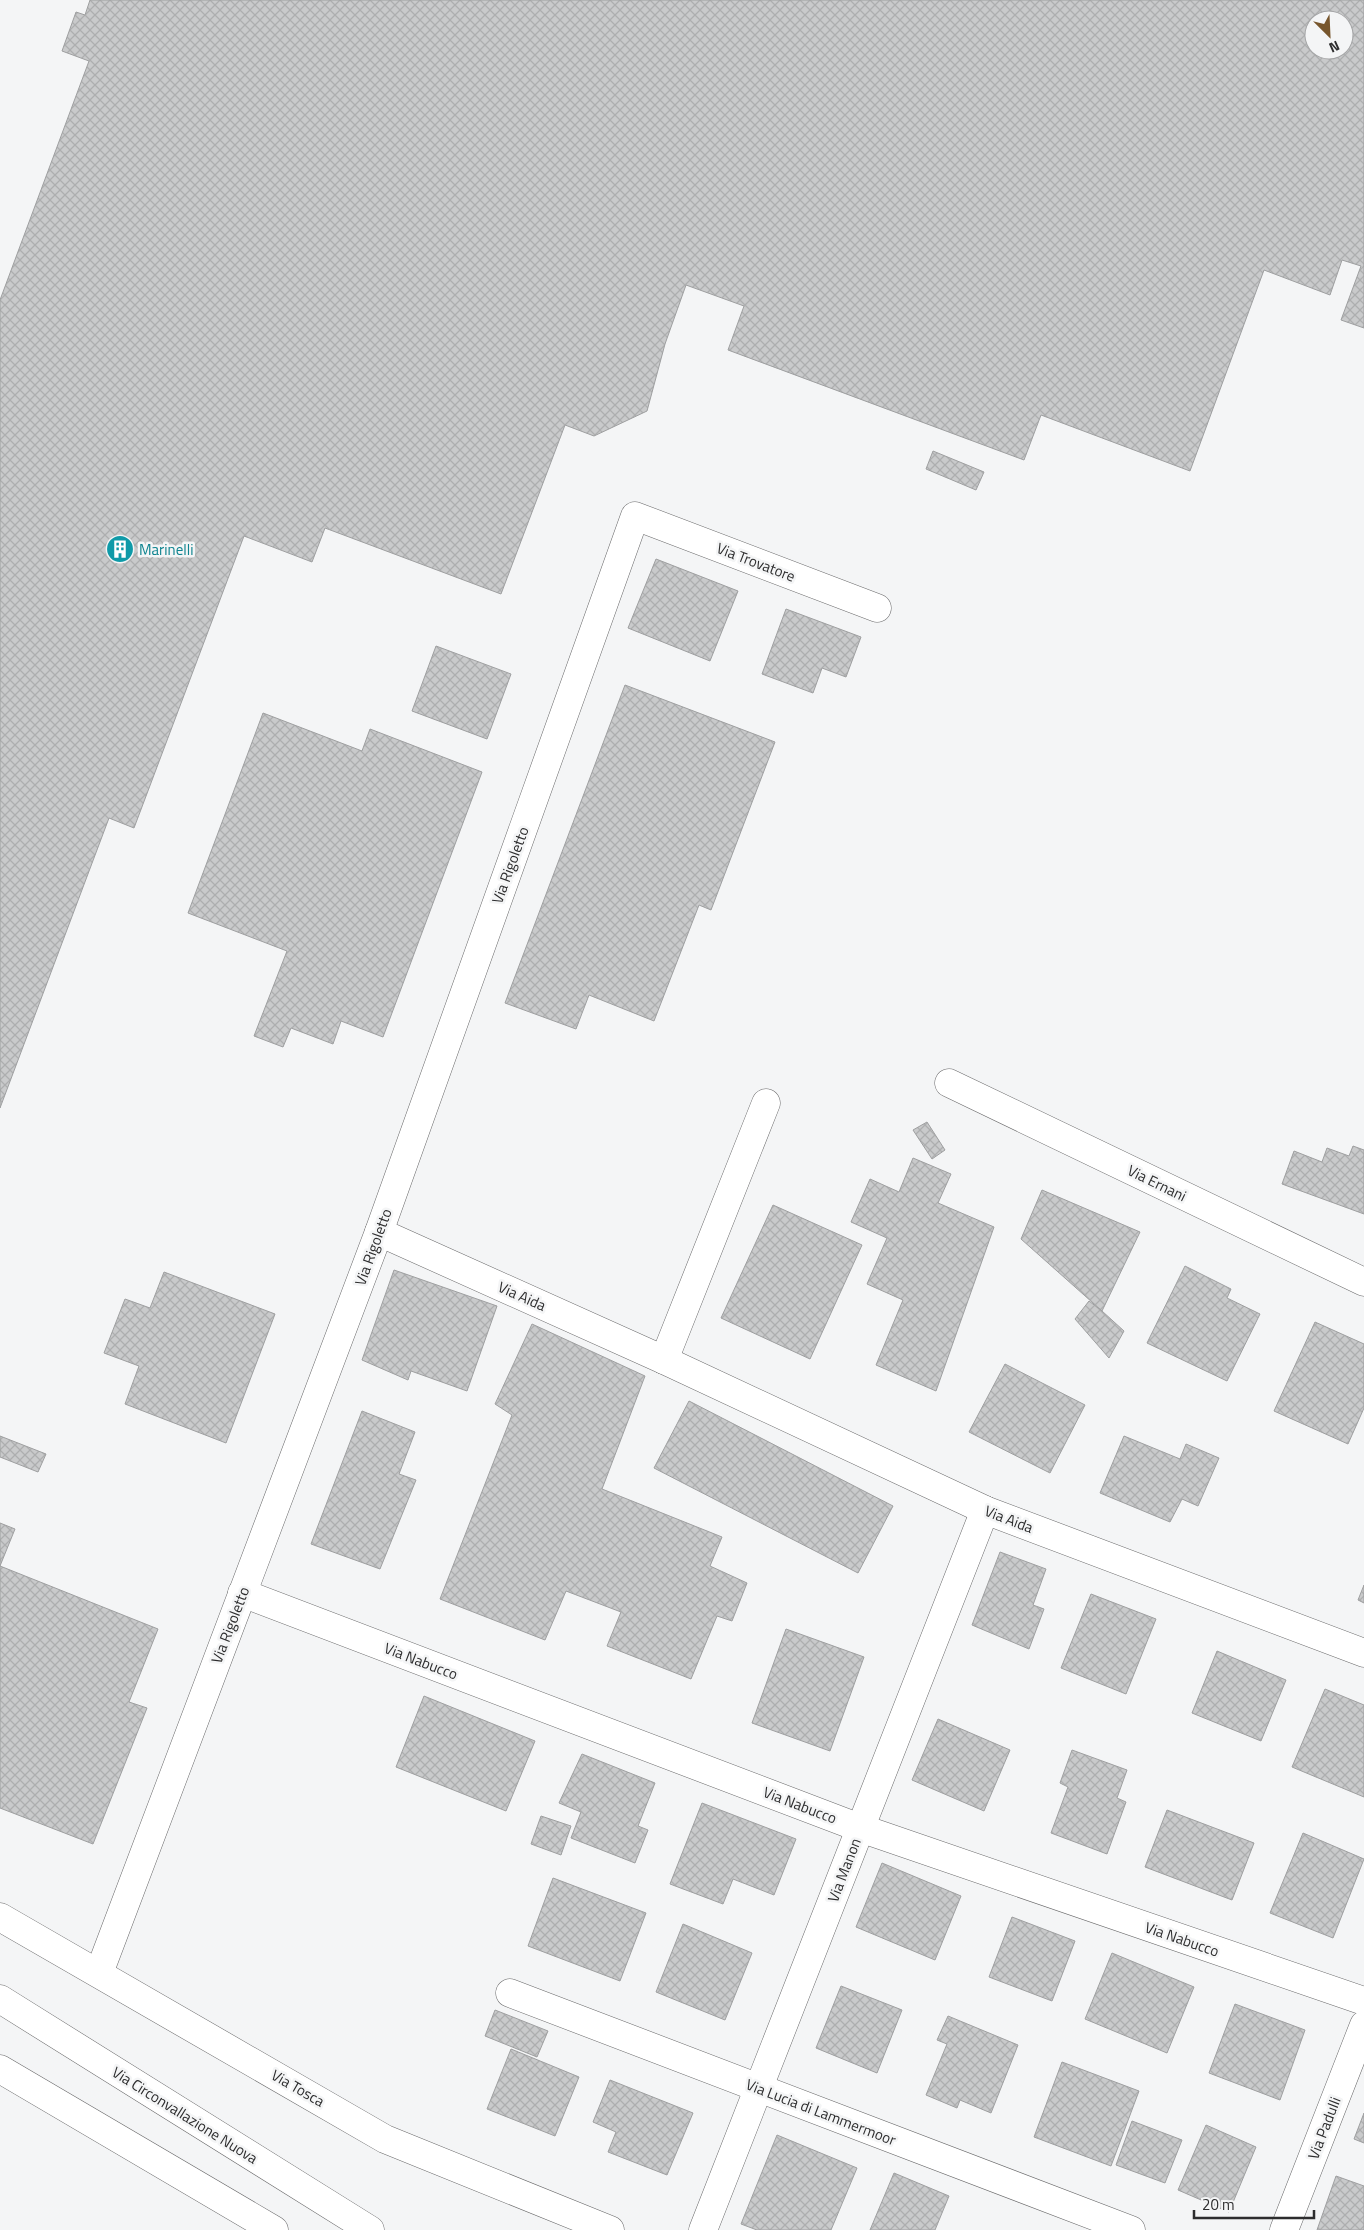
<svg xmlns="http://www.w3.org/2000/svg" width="1364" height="2230" font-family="'Titillium Web',sans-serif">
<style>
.building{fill:url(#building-cross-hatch);stroke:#9e9fa0;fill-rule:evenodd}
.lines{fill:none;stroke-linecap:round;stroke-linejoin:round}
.minor-casing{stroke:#6a6a6b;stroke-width:29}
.primary-casing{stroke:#6a6a6b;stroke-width:29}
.minor{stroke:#fff;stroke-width:28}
.primary{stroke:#fff;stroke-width:28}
.labels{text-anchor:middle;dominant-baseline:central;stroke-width:5;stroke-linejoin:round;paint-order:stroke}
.culture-label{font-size:15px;fill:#0d838f;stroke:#f4f5f6;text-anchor:start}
.street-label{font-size:15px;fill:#2d2d2e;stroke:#f4f5f6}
</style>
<defs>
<pattern id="building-cross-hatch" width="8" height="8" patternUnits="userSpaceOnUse" patternTransform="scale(1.25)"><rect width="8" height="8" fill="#c9cacb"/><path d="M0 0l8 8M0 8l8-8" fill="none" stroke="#adaeaf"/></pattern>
</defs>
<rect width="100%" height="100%" fill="#f4f5f6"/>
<g class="building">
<path d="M90,0H1364V328L1341,320L1361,266L1342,260L1330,295L1264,270L1190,471L1041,415L1024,460L728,350L744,306L686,285L665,344L647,411L594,436L565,425L501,594L325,528L312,562L244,536L134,828L109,818L0,1108V300L89,61L62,51L76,12L85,15ZM1314,20H1344V50H1314Z"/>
<polygon points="933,451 984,472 976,490 926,469"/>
<polygon points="656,559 738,591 710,661 628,628"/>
<polygon points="786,609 861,637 846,677 822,668 813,693 762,674"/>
<polygon points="436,646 511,674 487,739 412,711"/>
<polygon points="625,685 775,742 711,910 699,905 654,1021 589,995 576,1029 505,1003"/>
<polygon points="263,713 362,751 370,729 482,772 383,1037 341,1021 333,1044 291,1028 283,1047 254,1036 287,951 188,913"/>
<polygon points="927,1122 945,1150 932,1159 913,1130"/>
<polygon points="1353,1146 1364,1150 1364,1214 1282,1184 1294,1151 1322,1162 1327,1148 1349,1156"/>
<polygon points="913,1158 951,1174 938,1203 994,1227 936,1391 876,1365 903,1300 867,1284 887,1238 851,1222 870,1179 899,1192"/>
<polygon points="1042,1190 1140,1232 1102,1311 1021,1239"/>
<polygon points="773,1205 862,1245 810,1359 721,1318"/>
<polygon points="1185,1266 1231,1289 1227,1298 1260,1314 1227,1381 1147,1343"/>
<polygon points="394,1270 497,1306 467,1391 411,1371 408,1380 362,1360"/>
<polygon points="164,1272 275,1314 226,1443 125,1404 139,1366 104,1353 125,1299 150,1308"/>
<polygon points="1089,1301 1102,1311 1124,1331 1109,1358 1075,1319"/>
<polygon points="1315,1322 1364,1344 1364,1408 1348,1444 1274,1411"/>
<polygon points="532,1324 645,1376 602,1489 722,1537 710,1566 747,1583 732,1621 717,1616 691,1679 607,1646 621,1612 566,1591 545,1640 440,1599 512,1415 495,1404"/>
<polygon points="1005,1364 1085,1405 1050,1473 969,1432"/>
<polygon points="689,1401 893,1506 858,1573 654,1468"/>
<polygon points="362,1411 415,1432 399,1474 416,1480 380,1569 311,1544"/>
<polygon points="0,1436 46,1454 38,1472 0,1457"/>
<polygon points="1124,1436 1180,1459 1186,1444 1219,1458 1198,1506 1182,1499 1170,1522 1100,1493"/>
<polygon points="0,1523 15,1529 0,1566 158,1629 129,1702 147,1708 93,1844 0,1808"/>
<polygon points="1000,1552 1046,1569 1033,1605 1044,1609 1029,1649 972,1625"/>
<polygon points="1364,1585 1364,1603 1358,1600"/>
<polygon points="1091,1594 1156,1619 1126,1694 1061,1668"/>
<polygon points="786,1629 864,1657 830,1751 752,1723"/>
<polygon points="1217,1651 1286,1680 1261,1741 1192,1713"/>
<polygon points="1325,1689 1364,1705 1364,1797 1292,1767"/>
<polygon points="424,1696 535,1741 506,1811 396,1767"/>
<polygon points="938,1719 1010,1750 984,1811 912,1780"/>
<polygon points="1072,1750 1127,1770 1117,1798 1126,1802 1107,1854 1051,1833 1068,1787 1060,1783"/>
<polygon points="582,1754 655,1783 638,1826 648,1830 635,1863 571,1838 581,1812 559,1803"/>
<polygon points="702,1803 796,1839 774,1895 733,1879 723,1904 670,1884"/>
<polygon points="1167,1810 1254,1843 1232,1900 1145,1867"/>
<polygon points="541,1816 571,1826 561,1855 531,1844"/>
<polygon points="1303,1833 1364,1859 1333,1938 1270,1913"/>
<polygon points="882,1863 961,1896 935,1960 856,1927"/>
<polygon points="553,1878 646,1913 620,1981 528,1946"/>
<polygon points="1012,1917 1075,1941 1052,2001 989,1977"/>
<polygon points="683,1924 752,1953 725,2020 656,1992"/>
<polygon points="1112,1953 1194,1987 1167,2053 1085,2019"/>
<polygon points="841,1986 902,2010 877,2073 816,2048"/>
<polygon points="1235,2004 1305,2030 1280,2100 1209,2073"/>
<polygon points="495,2010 548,2031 537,2057 485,2036"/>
<polygon points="948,2016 1018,2045 991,2113 960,2100 957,2108 926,2095 947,2044 937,2040"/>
<polygon points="511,2049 579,2077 555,2136 487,2109"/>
<polygon points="1062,2062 1139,2091 1111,2166 1034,2137"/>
<polygon points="610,2080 693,2113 667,2175 608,2152 616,2132 593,2122"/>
<polygon points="1364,2113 1364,2143 1354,2139"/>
<polygon points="1132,2121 1182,2140 1165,2183 1116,2165"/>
<polygon points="1206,2125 1256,2147 1229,2212 1178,2190"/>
<polygon points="777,2135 857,2168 831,2230 757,2230 741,2224"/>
<polygon points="894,2173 949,2196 935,2230 870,2230"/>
<polygon points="1336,2176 1364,2186 1364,2230 1317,2230"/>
</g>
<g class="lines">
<g class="minor-casing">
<g id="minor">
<polyline points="949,1083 1364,1282"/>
<polyline points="379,1232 664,1360 985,1510 1364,1653"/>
<polyline points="664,1360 766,1103"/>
<polyline points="242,1593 860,1828 1364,2001"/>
<polyline points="0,1917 385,2139 610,2230"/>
<polyline points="99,1973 379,1232 635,516 877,608"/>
<polyline points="510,1993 1131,2230"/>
<polyline points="703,2230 985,1510"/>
<polyline points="1284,2230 1364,2025"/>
</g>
</g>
<g class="primary-casing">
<g id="primary">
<polyline points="0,1999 370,2230"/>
<polyline points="0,2069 274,2230"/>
</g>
</g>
<use href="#minor" class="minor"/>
<use href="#primary" class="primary"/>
</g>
<defs>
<g id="building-disc" transform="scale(1.4375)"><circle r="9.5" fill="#0f9aa8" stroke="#f4f5f6"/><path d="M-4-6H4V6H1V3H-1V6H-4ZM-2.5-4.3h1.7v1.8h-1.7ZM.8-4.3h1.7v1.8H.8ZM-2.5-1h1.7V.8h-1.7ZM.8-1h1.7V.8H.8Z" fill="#fff"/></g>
</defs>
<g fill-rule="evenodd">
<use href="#building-disc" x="120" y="549"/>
</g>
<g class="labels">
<g class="culture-label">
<text x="139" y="549">Marinelli</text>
</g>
<g class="street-label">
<text transform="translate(756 562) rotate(21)">Via Trovatore</text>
<text transform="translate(510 865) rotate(-70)">Via Rigoletto</text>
<text transform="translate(1157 1183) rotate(26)">Via Ernani</text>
<text transform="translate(373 1247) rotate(-70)">Via Rigoletto</text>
<text transform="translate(522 1296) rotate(24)">Via Aida</text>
<text transform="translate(1009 1519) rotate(21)">Via Aida</text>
<text transform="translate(230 1625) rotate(-69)">Via Rigoletto</text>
<text transform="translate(421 1661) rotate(21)">Via Nabucco</text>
<text transform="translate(800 1805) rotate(21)">Via Nabucco</text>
<text transform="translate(844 1870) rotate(-69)">Via Manon</text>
<text transform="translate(1182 1939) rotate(19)">Via Nabucco</text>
<text transform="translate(298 2088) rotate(30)">Via Tosca</text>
<text transform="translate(821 2112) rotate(21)">Via Lucia di Lammermoor</text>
<text transform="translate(185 2115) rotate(32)">Via Circonvallazione Nuova</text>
<text transform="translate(1324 2128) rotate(-69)">Via Padulli</text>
</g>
</g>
<g transform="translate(1329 35) rotate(156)"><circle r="24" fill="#f4f5f6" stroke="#a4a5a6"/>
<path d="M0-4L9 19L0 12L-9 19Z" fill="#77562d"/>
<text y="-8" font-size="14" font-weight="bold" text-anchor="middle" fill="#2d2d2e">N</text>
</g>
<path d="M1194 2210v8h120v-8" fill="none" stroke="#2d2d2e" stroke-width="2.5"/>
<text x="1202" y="2210" font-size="15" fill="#2d2d2e" stroke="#f4f5f6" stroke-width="4" paint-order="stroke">20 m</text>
</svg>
